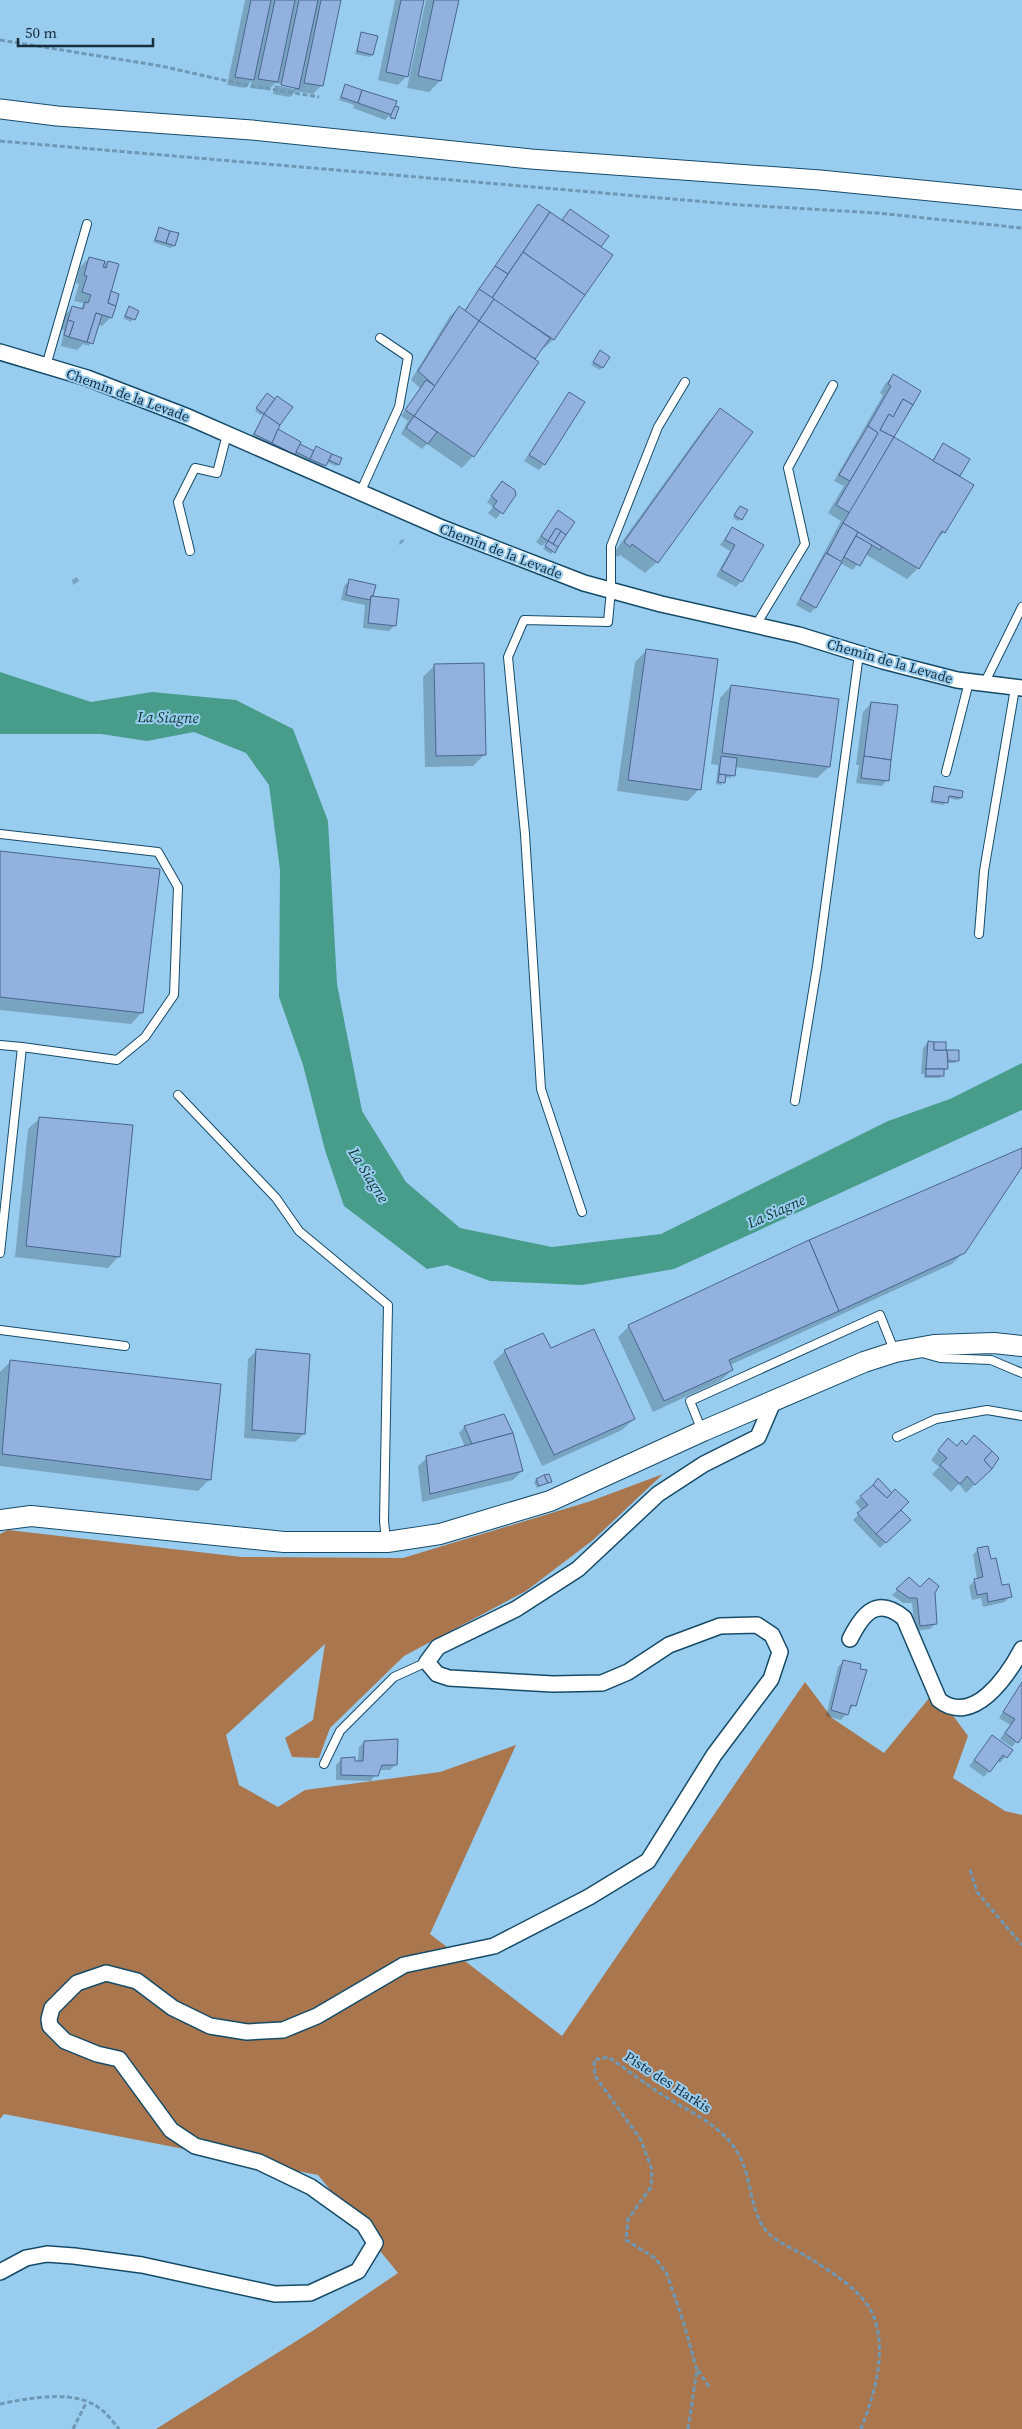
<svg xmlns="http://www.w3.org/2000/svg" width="1022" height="2429" font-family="'Source Serif 4',serif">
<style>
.forest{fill:#aa764e}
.water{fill:#489c8a}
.shadow{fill:#0003}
.building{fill:#92b1de;stroke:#4a668f}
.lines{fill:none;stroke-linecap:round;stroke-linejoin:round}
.service-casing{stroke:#164b68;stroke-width:10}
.minor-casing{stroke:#164b68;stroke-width:18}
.tertiary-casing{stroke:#164b68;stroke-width:21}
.secondary-casing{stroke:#164b68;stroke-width:22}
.path{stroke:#6e98b4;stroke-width:3;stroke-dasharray:5 2.5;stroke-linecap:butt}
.service{stroke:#fff;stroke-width:8}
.minor{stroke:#fff;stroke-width:15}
.tertiary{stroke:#fff;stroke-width:19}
.secondary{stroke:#fff;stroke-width:20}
.labels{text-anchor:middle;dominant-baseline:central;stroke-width:4;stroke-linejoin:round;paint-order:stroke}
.street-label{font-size:14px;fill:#182d3b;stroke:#98cdf0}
.water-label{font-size:15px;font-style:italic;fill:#0f362f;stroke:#98cdf0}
</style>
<rect width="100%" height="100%" fill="#98cdf0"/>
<polygon class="forest" points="663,1474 593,1540 526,1591 404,1656 330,1728 319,1758 292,1757 285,1738 313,1720 325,1644 226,1735 239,1785 278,1807 305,1790 440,1772 516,1745 430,1934 562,2036 805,1682 832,1718 884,1753 935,1691 968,1736 953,1778 1005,1811 1022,1815 1022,2429 156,2429 314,2330 398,2273 318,2175 4,2114 0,2119 0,1534 8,1530 242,1557 403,1558 591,1501"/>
<polygon class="water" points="0,672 91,702 152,692 236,700 293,729 328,821 337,984 362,1111 406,1182 460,1228 552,1247 661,1234 888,1121 950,1099 1022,1063 1022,1110 674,1269 582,1285 490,1281 447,1265 427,1269 344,1206 325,1150 303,1065 279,997 280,870 269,785 246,753 194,732 147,741 101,734 0,734"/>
<g class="shadow">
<polygon points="245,0 340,0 321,86 313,94 296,91 290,97 273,94 275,85 294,89 294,87 275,83 268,90 250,88 252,80 245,88 227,85"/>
<polygon points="395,0 423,0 407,76 398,85 378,80"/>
<polygon points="426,0 457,0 440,81 429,92 407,88"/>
<polygon points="362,34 372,55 370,57 355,54"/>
<polygon points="345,85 392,111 394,118 390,120 392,113 385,120 353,108 354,105 339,100"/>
<polygon points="538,205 561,221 570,211 599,247 611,255 553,340 544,348 542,347 533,359 473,456 462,468 427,444 422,449 401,434 408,421 401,416 420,388 411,380 450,316 459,308 464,311"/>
<polygon points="159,229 174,245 171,248 153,242"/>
<polygon points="89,258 107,262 106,265 109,262 111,317 102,326 97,324 89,346 83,344 77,350 61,346 64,330 60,329 64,316 73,307 79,310 82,307 83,303 74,301 79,284 76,283 80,267"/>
<polygon points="129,308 137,311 131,322 123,318"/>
<polygon points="600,352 602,367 600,370 591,365"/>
<polygon points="893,376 892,438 932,461 944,445 969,459 958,477 944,532 932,544 918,568 907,579 865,554 853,570 840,563 815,608 810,613 796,605 841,521 828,513 844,486 834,481 883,395 880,393 885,384"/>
<polygon points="569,394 544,464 539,470 524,461"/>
<polygon points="265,397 276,429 296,449 313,452 316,448 338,464 336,466 327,462 323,468 294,454 289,459 249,440 267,411 261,415 255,411"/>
<polygon points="720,410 657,562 645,573 620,555 618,557 613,554 709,421"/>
<polygon points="502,482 515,495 496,519 488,513 493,507 487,502"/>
<polygon points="738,510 741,519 738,521 733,518"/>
<polygon points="558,512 573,522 551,554 543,549 549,540 542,546 536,542"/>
<polygon points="732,528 762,545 741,581 736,587 716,576 730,551 720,545"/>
<polygon points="405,539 403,543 399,545 400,540"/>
<polygon points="77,577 79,581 73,585 72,580"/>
<polygon points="349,581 374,586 372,597 398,600 394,626 389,631 363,628 365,605 341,600 344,586"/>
<polygon points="646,651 699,789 688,801 617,791 635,662"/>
<polygon points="434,666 485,754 473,766 425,767 423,677"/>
<polygon points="731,686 829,767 817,778 735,767 731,778 724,777 721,785 716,784 718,765 711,764 720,698"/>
<polygon points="871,703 887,780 882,786 856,783 859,765 856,765 863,712"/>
<polygon points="934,788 961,798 958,800 947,798 944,805 930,803"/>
<polygon points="0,853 142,1012 131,1024 0,1010"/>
<polygon points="928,1042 945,1051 957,1051 957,1060 955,1063 946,1063 946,1068 940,1078 924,1078 924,1074 921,1074 923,1048"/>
<polygon points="40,1118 119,1256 108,1268 15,1257 28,1129"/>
<polygon points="1022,1149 1022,1165 964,1252 952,1264 730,1365 732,1370 720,1381 653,1412 618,1337 629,1326"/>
<polygon points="257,1350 304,1434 295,1442 244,1438 248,1359"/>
<polygon points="550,1350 634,1419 622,1430 542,1466 493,1362 505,1351"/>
<polygon points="10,1362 210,1479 198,1491 0,1466 0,1372"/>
<polygon points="503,1416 522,1471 513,1480 422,1502 418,1466 427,1458 465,1447 459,1433 464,1427"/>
<polygon points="974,1437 991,1468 966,1493 959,1484 951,1492 932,1474 939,1467 931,1460 940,1448 965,1446"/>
<polygon points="536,1480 551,1481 537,1488 534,1482"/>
<polygon points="872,1487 909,1520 880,1548 853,1520 862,1511 855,1502"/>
<polygon points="978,1549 990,1560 1001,1587 1010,1596 1005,1602 983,1607 981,1598 972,1600 969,1586 977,1579 973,1555"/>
<polygon points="909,1579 921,1588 933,1593 936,1623 930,1629 915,1631 912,1603 903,1603 892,1595"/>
<polygon points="844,1661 854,1705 841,1720 826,1716 838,1667"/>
<polygon points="1022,1683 1022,1735 1012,1747 1000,1739 1010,1725 999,1718"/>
<polygon points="992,1737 1011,1750 1000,1763 997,1761 984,1777 969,1766"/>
<polygon points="364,1742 396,1764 390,1770 378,1770 371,1781 336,1780 336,1765 342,1759 358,1762 359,1747"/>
</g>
<g class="building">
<polygon points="251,0 271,0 254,80 235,77"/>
<polygon points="275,0 295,0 278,82 258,79"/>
<polygon points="299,0 318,0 299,89 281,85"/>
<polygon points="321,0 341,0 323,86 304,83"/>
<polygon points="401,0 424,0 408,77 386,72"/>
<polygon points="434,0 459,0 441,81 418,76"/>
<polygon points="361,32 378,36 373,55 357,51"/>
<polygon points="345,84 362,90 358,103 341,97"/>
<polygon points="362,90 397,101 392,115 358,103"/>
<polygon points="395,106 399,107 395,119 390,117"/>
<polygon points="538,204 550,212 508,274 495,266"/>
<polygon points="570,209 609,236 601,247 562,220"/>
<polygon points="550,212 613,255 585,295 523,252"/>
<polygon points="159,227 170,231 166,243 155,240"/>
<polygon points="170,231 179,233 175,246 166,243"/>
<polygon points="523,252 585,295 554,340 492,298"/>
<polygon points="89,257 105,261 103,267 106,268 108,261 119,264 108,303 116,306 112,318 96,313 87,342 69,337 74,322 68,320 72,306 83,309 85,302 88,303 91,295 82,292 87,276 84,275"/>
<polygon points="495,266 508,274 492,298 479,289"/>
<polygon points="479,289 494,299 479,321 465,311"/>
<polygon points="111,291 119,294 116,306 108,303"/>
<polygon points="494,299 550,338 535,359 479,321"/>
<polygon points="129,306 139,311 135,320 125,316"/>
<polygon points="459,306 479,321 435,386 418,371"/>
<polygon points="96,313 102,315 93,344 87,342"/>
<polygon points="68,320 74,322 69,337 64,335"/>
<polygon points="479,321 539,362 474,457 414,416"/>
<polygon points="600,350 610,357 603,368 593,362"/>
<polygon points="893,374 921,391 913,405 903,399 893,417 889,414 880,430 894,437 850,513 836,505 878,433 868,426 891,386 888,384"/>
<polygon points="426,380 435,386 414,416 405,410"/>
<polygon points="569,392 585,402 545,465 529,455"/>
<polygon points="267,393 275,399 264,414 256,408"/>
<polygon points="277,396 293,407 280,425 264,414"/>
<polygon points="903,399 913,405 894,437 880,430 889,414 893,417"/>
<polygon points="720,408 753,432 658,563 632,544 630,547 624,542"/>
<polygon points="264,414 280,425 272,443 254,434"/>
<polygon points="414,416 437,432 428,444 406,428"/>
<polygon points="868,426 878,433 850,481 839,475"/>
<polygon points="278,429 301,442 295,455 272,443"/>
<polygon points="894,437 974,485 945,533 942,531 919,569 843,523"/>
<polygon points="943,443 970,459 960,476 933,461"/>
<polygon points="300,444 314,451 310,459 296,452"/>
<polygon points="316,446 332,454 326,466 310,459"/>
<polygon points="332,454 342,458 339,465 329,460"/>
<polygon points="502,481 515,490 516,495 503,514 493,507 497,501 491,496"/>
<polygon points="740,506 748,510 742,520 734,515"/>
<polygon points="558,510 575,522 566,535 556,528 548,541 541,536"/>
<polygon points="843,523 858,532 841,562 827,553"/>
<polygon points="732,527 764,545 742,582 721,570 735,545 725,540"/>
<polygon points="556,528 561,531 553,544 548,541"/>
<polygon points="561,531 566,535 558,547 553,544"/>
<polygon points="858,532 882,547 880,550 856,536"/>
<polygon points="856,536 872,545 860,566 844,557"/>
<polygon points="548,541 558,547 555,553 545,546"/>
<polygon points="826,553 842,562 816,608 800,599"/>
<polygon points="349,579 376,585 373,596 371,596 370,600 346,595"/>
<polygon points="371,596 399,599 396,626 368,623"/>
<polygon points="646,649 718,659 701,790 628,780"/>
<polygon points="484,663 486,755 436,756 434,664"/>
<polygon points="731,685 839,699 830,767 722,753"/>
<polygon points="871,702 898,705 891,760 864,756"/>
<polygon points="721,756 737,758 735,776 719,774"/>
<polygon points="864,756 891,760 889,781 861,778"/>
<polygon points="719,774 726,775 725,783 718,782"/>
<polygon points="934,786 963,791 962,798 949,796 948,803 932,801"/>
<polygon points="0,851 160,869 143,1013 0,997"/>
<polygon points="928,1041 934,1042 934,1050 947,1050 948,1069 926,1069"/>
<rect x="934" y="1042" width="12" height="8"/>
<polygon points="947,1050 959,1050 959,1061 948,1061"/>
<rect x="926" y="1069" width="18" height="7"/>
<polygon points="39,1117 133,1125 120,1257 26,1246"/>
<polygon points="1022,1148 1022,1167 965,1253 839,1311 809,1240"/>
<polygon points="809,1240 839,1311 729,1360 733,1370 664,1401 628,1325"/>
<polygon points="594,1329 635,1419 554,1455 504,1350 543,1333 551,1348"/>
<polygon points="256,1349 310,1354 305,1434 252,1430"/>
<polygon points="10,1360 221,1384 211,1480 2,1454"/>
<polygon points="504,1414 513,1433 472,1444 464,1426"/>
<polygon points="513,1433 523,1471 430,1494 426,1456"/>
<polygon points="974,1435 992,1451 984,1460 992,1469 975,1485 967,1476 960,1484 940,1465 947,1458 938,1450 948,1438 957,1446 962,1440 966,1445"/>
<polygon points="992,1451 999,1458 992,1469 984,1460"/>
<polygon points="549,1474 552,1482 548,1483 544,1475"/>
<polygon points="544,1475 548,1483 539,1486 536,1479"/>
<polygon points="878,1478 892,1493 887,1498 873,1485"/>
<polygon points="873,1485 887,1498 895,1489 909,1502 876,1534 857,1513 868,1505 860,1496"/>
<polygon points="901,1510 911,1520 886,1543 876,1534"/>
<polygon points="988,1546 991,1559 996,1558 1002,1585 1009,1584 1012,1597 988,1602 987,1593 977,1595 974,1579 983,1577 977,1548"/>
<polygon points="909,1577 920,1587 929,1578 939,1586 935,1593 937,1624 920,1626 917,1598 909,1598 896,1589"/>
<polygon points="843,1660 861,1664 860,1669 867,1670 856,1706 851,1705 848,1715 831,1710"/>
<polygon points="1022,1682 1022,1737 1018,1743 1005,1733 1015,1719 1003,1712"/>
<polygon points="992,1735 1013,1750 1007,1758 1003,1755 990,1772 974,1760"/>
<polygon points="398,1739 397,1765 382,1765 378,1776 341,1775 341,1758 355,1757 355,1761 363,1761 364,1741"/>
</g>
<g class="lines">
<g class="service-casing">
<g id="service">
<polyline points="46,366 87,224"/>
<polyline points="360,493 399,407 408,357 380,338"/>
<polyline points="190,551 178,502 195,468 217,473 227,434"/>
<polyline points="756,625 805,544 788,468 833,385"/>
<polyline points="984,684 1022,607"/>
<polyline points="946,772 969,682"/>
<polyline points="0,834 158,852 178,887 174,995 145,1037 117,1060 22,1047"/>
<polyline points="979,934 984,871 1015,688"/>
<polyline points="0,1045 22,1047 0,1253"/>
<polyline points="178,1095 276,1198 299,1231 388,1305 384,1521 386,1540"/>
<polyline points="795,1101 817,967 859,654"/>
<polyline points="582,1212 541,1089 525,834 508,657 524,620 608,622 611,590 611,546 658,427 685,382"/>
<polyline points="0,1330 125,1346"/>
<polyline points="922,1353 940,1358 991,1360 1022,1373"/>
<polyline points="702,1431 690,1401 880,1315 894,1350"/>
<polyline points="897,1437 936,1419 987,1410 1022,1416"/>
<polyline points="324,1764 340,1731 394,1677 427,1662"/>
</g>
</g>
<g class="minor-casing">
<g id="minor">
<polyline points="0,352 87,378 188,417 442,528 584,583 661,604 799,635 883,661 957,680 1022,688"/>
<path d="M850,1639C863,1613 877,1596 904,1618L939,1700C973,1727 1007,1677 1022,1649"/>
<polyline points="0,2272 26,2258 47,2254 74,2256 142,2265 275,2294 310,2293 358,2271 375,2243 364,2225 311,2187 259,2162 195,2146 171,2130 119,2059 97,2054 65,2041 50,2026 49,2019 52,2008 77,1983 106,1973 137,1981 173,2008 210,2026 247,2032 283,2030 317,2016 404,1965 494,1946 589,1897 648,1861 714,1755 771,1679 780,1652 772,1635 757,1625 720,1626 669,1645 628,1672 602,1683 553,1684 449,1678 437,1674 427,1662 438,1647 516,1609 578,1569 658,1494 704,1464 758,1437 773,1402"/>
</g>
</g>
<g class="tertiary-casing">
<polyline id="tertiary" points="0,109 57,116 252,130 531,159 820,180 1022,200"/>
</g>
<g class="secondary-casing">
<polyline id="secondary" points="0,1520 31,1516 284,1542 387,1542 440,1534 550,1501 703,1431 864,1362 895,1352 934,1345 994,1343 1022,1346"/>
</g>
<g class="path">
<polyline points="0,40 161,66 245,85 319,97"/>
<polyline points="0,141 742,205 877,213 1022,228"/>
<polyline points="970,1870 977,1892 1022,1945"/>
<polyline points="698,2370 709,2387"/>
<path d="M0,2404C30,2398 78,2388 103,2411C109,2416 114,2423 119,2429"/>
<polyline points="73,2429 86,2403"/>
<path d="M688,2429L697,2370L683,2321L667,2274L655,2258L626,2240L628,2219L651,2187L652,2170L641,2140L595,2076L594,2060L608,2057C626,2069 643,2082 661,2094C689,2112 724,2125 740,2157C753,2182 749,2213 769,2234C781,2245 801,2252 814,2261C835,2274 863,2292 873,2315C888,2351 874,2395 861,2429"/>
</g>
<use href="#service" class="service"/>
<use href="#minor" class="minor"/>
<use href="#tertiary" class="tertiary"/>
<use href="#secondary" class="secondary"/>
</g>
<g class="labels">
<g class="street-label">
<text transform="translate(128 395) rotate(20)">Chemin de la Levade</text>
<text transform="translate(501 551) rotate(21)">Chemin de la Levade</text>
<text transform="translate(890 661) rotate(16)">Chemin de la Levade</text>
<text transform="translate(668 2082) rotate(33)">Piste des Harkis</text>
</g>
<g class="water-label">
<text transform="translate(168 717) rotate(1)">La Siagne</text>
<text transform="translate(369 1175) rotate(58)">La Siagne</text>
<text transform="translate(776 1211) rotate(-24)">La Siagne</text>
</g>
</g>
<path d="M18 38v8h135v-8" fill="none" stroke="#182d3b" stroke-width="2.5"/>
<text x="25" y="38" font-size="15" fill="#182d3b" stroke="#98cdf0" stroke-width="4" paint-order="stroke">50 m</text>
</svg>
